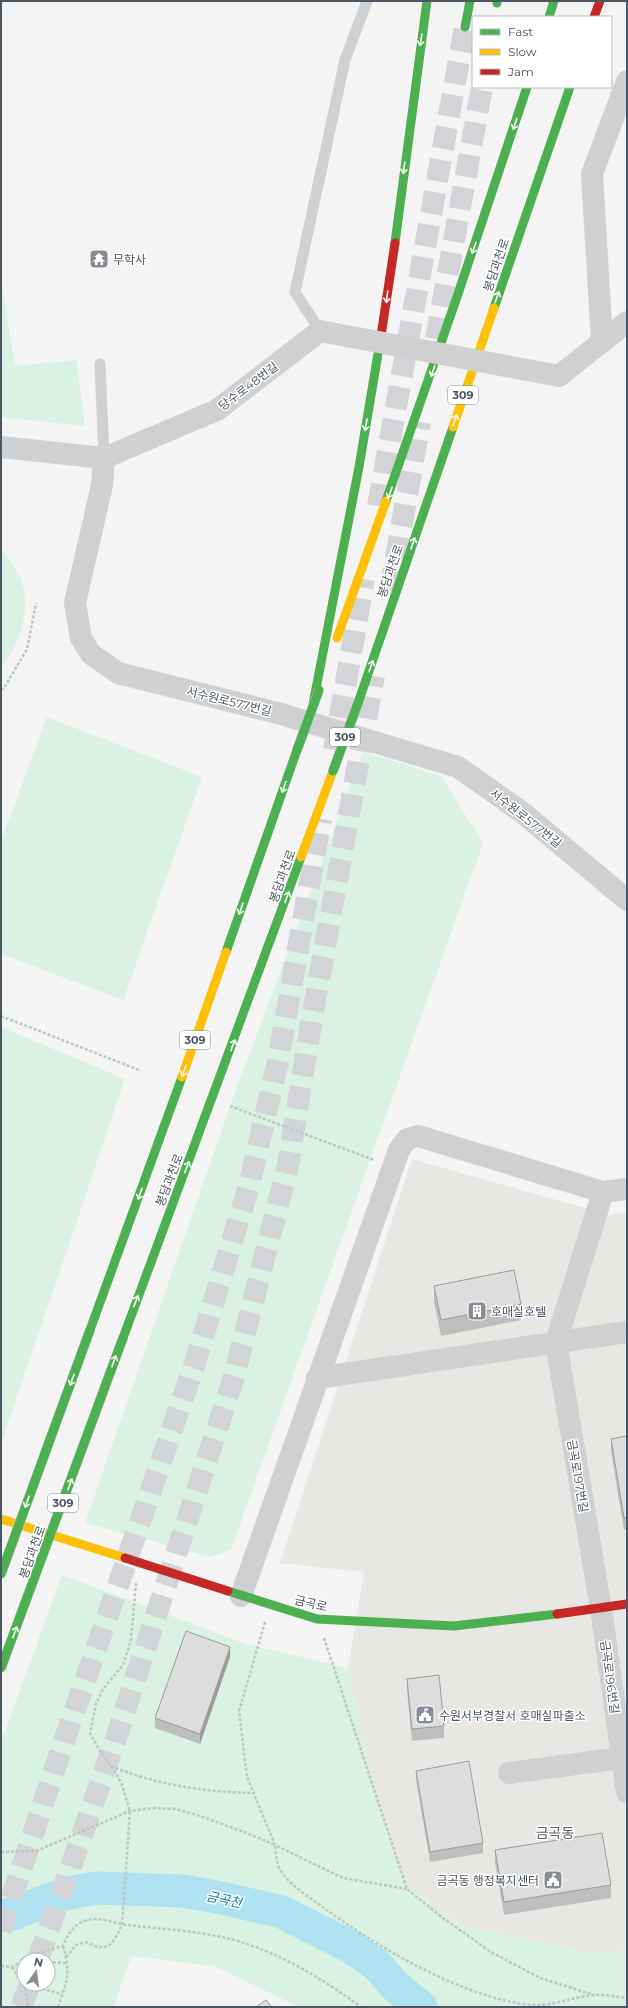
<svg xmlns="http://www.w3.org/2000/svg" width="628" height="2008" font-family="Montserrat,'Noto Sans KR',sans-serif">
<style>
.commercial{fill:#e8e7e3}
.green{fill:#d9f2e3;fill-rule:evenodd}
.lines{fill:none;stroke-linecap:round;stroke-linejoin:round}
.river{stroke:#aee2f0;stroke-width:33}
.highway-tunnel{stroke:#d2d4d7;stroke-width:22;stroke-dasharray:22 11;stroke-linecap:butt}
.path{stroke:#bcc7c4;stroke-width:2.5;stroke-dasharray:3 2;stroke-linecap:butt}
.lane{stroke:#ced0d2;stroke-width:11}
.street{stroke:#ced0d2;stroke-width:22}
.fast{stroke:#4caf50;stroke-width:9}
.slow{stroke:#ffc107;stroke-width:9}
.jam{stroke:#c62828;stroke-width:9}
.fast-bridge-casing{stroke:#b9bec3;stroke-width:10;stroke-linecap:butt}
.street-bridge{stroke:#ced0d2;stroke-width:22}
.fast-bridge{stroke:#4caf50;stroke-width:9}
.wall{fill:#bebebf}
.shaded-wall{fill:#9b9b9b}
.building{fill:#ddddde;stroke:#9b9b9b}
.oneway{stroke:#f6fbf6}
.labels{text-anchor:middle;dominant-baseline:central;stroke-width:3;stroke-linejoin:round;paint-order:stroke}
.shield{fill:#fff;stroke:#808990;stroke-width:1}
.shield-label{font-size:11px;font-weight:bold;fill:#4a5661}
.poi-label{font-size:12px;fill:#4a5661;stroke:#fff;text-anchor:start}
.street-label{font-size:12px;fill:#4a5661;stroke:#fff}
.water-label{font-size:13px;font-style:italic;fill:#0c7c9b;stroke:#fff}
.quarter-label{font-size:14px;fill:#5f6368;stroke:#fff}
</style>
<rect width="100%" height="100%" fill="#f4f4f4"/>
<polygon class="commercial" points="412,1159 610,1215 627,1212 627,1949 597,1954 464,1926 404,1885 367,1759 348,1668 364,1572 280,1563"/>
<g class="green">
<polygon points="1,277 15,366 76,360 85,426 1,417"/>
<path d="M1,551C37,583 29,632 1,667Z"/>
<polygon points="47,717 202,777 123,1000 1,954 1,841"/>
<polygon points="363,752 441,776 483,843 231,1550 210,1557 85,1523 230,1106"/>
<polygon points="1,1027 125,1079 1,1444"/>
<path d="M62,1575L246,1644L348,1668L367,1759L404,1885L464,1926L597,1954L627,1949V2007H299L214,1966L132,1956L113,2007H1V1742ZM24,1960H48V1984H24Z"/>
</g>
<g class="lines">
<polyline class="river" points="1,1916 12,1914 64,1894 95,1888 183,1891 222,1898 282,1912 351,1947 377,1965 395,1986 421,2007"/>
<g class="highway-tunnel">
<polyline points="436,339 482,87"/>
<polyline points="378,506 465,27"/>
<polyline points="390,591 420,422"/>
<polyline points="334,750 364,579"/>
<polyline points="1,1930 60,1753 194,1366 249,1186 278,1061 321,819"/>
<polyline points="38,1960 114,1744 233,1380 288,1165 312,1018 374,676"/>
<polyline points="21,2007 30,1984"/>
</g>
<g class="path">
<polyline points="1,690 4,688 27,649 36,603"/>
<polyline points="1,1016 139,1070"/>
<polyline points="230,1106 374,1160"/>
<polyline points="265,1622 239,1711 247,1777 275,1845 343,1878 407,1889"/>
<polyline points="324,1638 407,1889 443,1918 491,1952 540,1978 594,1995"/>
<path d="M111,1766C156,1785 205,1792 254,1793"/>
<path d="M1,1852L36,1851L130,1811L153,1808L176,1809L200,1816L247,1833L275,1845C276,1853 276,1863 280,1869C288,1884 306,1895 320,1905C375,1946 455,1993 522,2004C552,2008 566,1998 594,1995C604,1994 616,1997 627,1998"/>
<path d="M66,1957L76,1945L86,1942C108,1954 113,1944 122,1925L130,1811L122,1785L116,1773L100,1751L90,1733L96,1704L103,1689L123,1665L131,1640L136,1583"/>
<polyline points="48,1962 68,1963"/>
<path d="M1,1966L12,1967L32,1955L63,1946C68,1932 78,1919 95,1919C105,1919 117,1924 127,1925C168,1930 211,1931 250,1945C290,1959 327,1982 361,2007"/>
<polyline points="12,1967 25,1987 28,2007"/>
<polyline points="40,1984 43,1989 62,1994"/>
<path d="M58,2007C67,1981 71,1974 63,1946"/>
</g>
<g class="lane">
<polyline points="320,331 295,292 345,60 367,1"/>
<polyline points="100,364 104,458"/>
</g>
<g class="street">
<polyline points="602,342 592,174 627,81"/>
<polyline points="559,376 627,322"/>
<polyline points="1,447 104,458 217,410 320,331"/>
<polyline points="104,458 102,485 75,603 81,638 91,654 118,673 281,714 458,767 523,813 627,900"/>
<polyline points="603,1192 556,1342 601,1609 627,1792"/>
<polyline points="317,1378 627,1332"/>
<polyline points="241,1596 399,1150 407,1139 418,1136 603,1192 627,1189"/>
<polyline points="509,1773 621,1758"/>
</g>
<g class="fast">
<polyline points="497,1 497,3"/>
<polyline points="549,17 554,1"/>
<polyline points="465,27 470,1"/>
<polyline points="395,243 427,1"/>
<polyline points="494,308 570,87"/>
<polyline points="386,501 458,294 527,87"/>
<polyline points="358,703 453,427"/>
<polyline points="313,704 359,467 381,336"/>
<polyline points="226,952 297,750"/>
<polyline points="90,1330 182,1077"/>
<polyline points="123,1338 301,857"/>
<polyline points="228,1591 317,1619 454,1626 557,1614"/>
</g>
<g class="slow">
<polyline points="453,427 494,308"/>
<polyline points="337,638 386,501"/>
<polyline points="301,857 333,771"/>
<polyline points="182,1077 226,952"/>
<polyline points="1,1519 125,1558"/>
</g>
<g class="jam">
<polyline points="594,17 600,1"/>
<polyline points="381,336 395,243"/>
<polyline points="125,1558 228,1591"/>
<polyline points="557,1614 627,1604"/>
</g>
<g class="fast-bridge-casing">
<g id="fast-bridge">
<polyline points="297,750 319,690"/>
<polyline points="333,771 358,703"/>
<polyline points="1,1574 90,1330"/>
<polyline points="1,1668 123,1338"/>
</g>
</g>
<polyline class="street-bridge" points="320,331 559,376"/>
<use href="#fast-bridge" class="fast-bridge"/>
</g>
<g class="wall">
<polygon points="434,1286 521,1304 521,1320 441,1336 434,1302"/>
<polygon points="627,1436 627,1530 624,1530 611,1451 611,1439"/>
<polygon points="230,1657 200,1744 155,1728 155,1718"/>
<polygon points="407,1679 444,1726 444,1738 412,1741 407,1691"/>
<polygon points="416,1771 483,1843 483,1853 430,1862 416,1780"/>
<polygon points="495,1850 611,1885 611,1898 504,1915 495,1863"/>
</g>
<polygon class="shaded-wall" points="230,1647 230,1657 200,1744 200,1734"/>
<g class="building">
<polygon points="514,1270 521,1304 441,1320 434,1286"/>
<polygon points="627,1436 627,1518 624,1518 611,1439"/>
<polygon points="186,1631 230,1647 200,1734 155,1718"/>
<polygon points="439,1675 444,1726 412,1729 407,1679"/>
<polygon points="469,1761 483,1843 430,1852 416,1771"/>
<polygon points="602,1833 611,1885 504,1902 495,1850"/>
<polygon points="266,2000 272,2007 256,2007"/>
</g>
<defs><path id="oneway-shaft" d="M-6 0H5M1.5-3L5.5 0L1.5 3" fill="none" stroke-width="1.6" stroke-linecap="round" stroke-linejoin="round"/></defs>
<g class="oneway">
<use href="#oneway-shaft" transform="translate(421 40) rotate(99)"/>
<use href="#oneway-shaft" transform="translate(515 124) rotate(108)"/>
<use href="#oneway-shaft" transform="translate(404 168) rotate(97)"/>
<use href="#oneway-shaft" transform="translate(474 248) rotate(109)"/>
<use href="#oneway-shaft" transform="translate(387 297) rotate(97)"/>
<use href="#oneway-shaft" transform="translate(497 297) rotate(-71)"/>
<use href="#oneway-shaft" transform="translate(433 371) rotate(109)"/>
<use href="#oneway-shaft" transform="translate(455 420) rotate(-71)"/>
<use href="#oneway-shaft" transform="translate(366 425) rotate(100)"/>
<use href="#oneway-shaft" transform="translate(390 493) rotate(110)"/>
<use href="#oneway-shaft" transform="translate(413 543) rotate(-71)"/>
<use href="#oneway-shaft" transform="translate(371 666) rotate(-71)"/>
<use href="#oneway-shaft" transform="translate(284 787) rotate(109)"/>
<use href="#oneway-shaft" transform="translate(287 897) rotate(-70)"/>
<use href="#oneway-shaft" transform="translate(241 909) rotate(109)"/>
<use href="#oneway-shaft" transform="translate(233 1045) rotate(-69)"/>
<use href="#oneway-shaft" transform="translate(184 1071) rotate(110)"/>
<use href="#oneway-shaft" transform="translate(187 1167) rotate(-69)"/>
<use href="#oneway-shaft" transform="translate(140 1194) rotate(110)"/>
<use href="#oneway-shaft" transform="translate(136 1301) rotate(-69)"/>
<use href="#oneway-shaft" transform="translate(114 1361) rotate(-70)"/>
<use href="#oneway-shaft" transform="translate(72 1380) rotate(110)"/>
<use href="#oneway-shaft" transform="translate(70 1484) rotate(-70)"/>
<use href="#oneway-shaft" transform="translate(27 1502) rotate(110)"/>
<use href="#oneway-shaft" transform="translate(15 1632) rotate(-69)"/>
</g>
<defs>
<g id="temple-square" transform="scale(1)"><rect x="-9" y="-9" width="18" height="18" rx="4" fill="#868d94" stroke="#fff"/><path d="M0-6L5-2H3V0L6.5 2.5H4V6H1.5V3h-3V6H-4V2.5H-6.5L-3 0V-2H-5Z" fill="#fff"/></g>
<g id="building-square" transform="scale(1)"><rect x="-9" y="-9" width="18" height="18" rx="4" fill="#868d94" stroke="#fff"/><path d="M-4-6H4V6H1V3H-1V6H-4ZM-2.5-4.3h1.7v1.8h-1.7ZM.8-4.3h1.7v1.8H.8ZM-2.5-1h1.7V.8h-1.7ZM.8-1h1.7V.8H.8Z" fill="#fff"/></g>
<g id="civic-square" transform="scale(1)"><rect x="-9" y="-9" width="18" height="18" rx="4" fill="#868d94" stroke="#fff"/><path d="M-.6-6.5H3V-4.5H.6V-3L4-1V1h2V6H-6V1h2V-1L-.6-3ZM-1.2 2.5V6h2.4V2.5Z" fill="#fff"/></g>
</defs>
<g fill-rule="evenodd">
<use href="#temple-square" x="99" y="259"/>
<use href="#building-square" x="477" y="1311"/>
<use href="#civic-square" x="425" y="1715"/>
<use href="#civic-square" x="553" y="1880"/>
</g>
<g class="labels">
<g class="shield">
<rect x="448" y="386" width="30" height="18" rx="3"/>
<rect x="330" y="728" width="30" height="18" rx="3"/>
<rect x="180" y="1031" width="30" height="18" rx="3"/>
<rect x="48" y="1494" width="30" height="18" rx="3"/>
</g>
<g class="shield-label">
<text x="463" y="395">309</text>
<text x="345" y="737">309</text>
<text x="195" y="1040">309</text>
<text x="63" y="1503">309</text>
</g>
<g class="poi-label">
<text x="113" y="259">무학사</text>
<text x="491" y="1311">호매실호텔</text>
<text x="439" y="1715">수원서부경찰서 호매실파출소</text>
<text x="539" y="1880" text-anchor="end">금곡동 행정복지센터</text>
</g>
<g class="street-label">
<text transform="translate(496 265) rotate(-71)">봉담과천로</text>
<text transform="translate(248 386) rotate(-37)">당수로48번길</text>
<text transform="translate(390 571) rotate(-71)">봉담과천로</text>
<text transform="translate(229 701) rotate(14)">서수원로577번길</text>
<text transform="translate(526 818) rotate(38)">서수원로577번길</text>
<text transform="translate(282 876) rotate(-70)">봉담과천로</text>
<text transform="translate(169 1180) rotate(-69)">봉담과천로</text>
<text transform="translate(578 1476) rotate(80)">금곡로197번길</text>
<text transform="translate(32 1552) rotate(-70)">봉담과천로</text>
<text transform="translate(311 1603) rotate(13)">금곡로</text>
<text transform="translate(610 1677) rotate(82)">금곡로196번길</text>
</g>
<g class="water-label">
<text transform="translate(224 1899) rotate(12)">금곡천</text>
</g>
<g class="quarter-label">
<text x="555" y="1833">금곡동</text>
</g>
</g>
<rect width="628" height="2008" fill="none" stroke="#4a5661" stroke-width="4"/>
<rect x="472" y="16" width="140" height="72" fill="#ffffff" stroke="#b7bbc0"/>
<rect x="480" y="29" width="20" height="6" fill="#4caf50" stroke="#b7bbc0"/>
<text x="508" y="36" font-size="12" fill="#4a5661">Fast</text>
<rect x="480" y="49" width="20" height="6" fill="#ffc107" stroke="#b7bbc0"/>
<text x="508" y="56" font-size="12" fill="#4a5661">Slow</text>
<rect x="480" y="69" width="20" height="6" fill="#c62828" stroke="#b7bbc0"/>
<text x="508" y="76" font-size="12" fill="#4a5661">Jam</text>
<g transform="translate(36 1972) rotate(14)"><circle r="19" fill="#ffffff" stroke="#b7bbc0"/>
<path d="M0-3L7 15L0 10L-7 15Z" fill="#868d94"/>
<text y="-6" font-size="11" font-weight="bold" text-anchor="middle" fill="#4a5661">N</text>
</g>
</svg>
